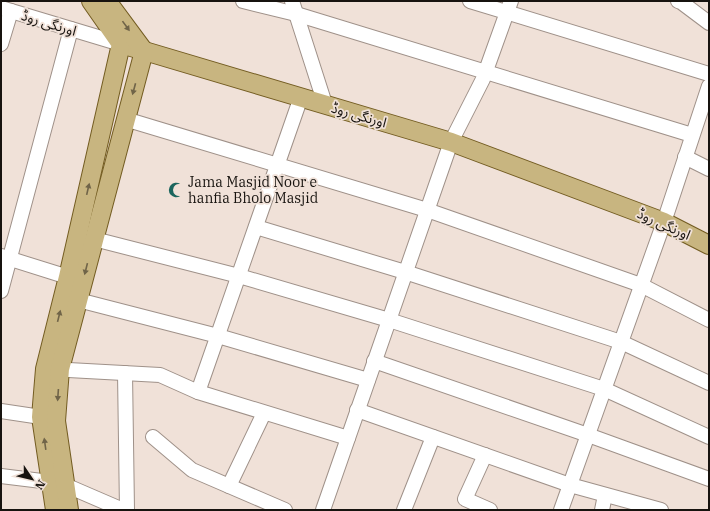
<svg xmlns="http://www.w3.org/2000/svg" width="710" height="511" font-family="'IBM Plex Serif','Noto Sans Arabic',serif">
<style>
.lines{fill:none;stroke-linecap:round;stroke-linejoin:round}
.minor-casing{stroke:#9f9189;stroke-width:16}
.major-casing{stroke:#735c21;stroke-width:20}
.minor{stroke:#fff;stroke-width:14}
.major{stroke:#c8b580;stroke-width:18}
.oneway{fill:#706448}
.labels{text-anchor:middle;dominant-baseline:central;stroke-width:3.5;stroke-linejoin:round;paint-order:stroke}
.street-label{font-size:14px;fill:#17130f;stroke:#f0e1d8}
.poi-label{font-size:14px;fill:#17130f;stroke:#f0e1d8;text-anchor:start}
</style>
<rect width="100%" height="100%" fill="#f0e1d8"/>
<g class="lines">
<g class="minor-casing">
<g id="minor">
<polyline points="243,1 296,14 692,135"/>
<polyline points="292,1 325,104"/>
<polyline points="470,1 709,74"/>
<polyline points="678,1 681,2 709,23"/>
<polyline points="1,8 121,44"/>
<polyline points="1,44 11,11"/>
<polyline points="125,119 427,210 641,285 709,320"/>
<polyline points="685,157 709,169"/>
<polyline points="256,227 405,272 621,342 709,383"/>
<polyline points="94,239 239,276 389,320 604,389 709,437"/>
<polyline points="1,256 68,277"/>
<polyline points="1,291 71,29"/>
<polyline points="78,300 218,336 368,380"/>
<polyline points="374,361 588,435 709,479"/>
<polyline points="50,369 160,375 198,392 348,438"/>
<polyline points="125,373 127,510"/>
<polyline points="198,392 301,97"/>
<polyline points="357,410 570,485 661,510"/>
<polyline points="1,411 41,417"/>
<polyline points="153,437 192,470 285,510"/>
<polyline points="485,455 465,499 490,510"/>
<polyline points="1,476 50,482"/>
<polyline points="65,485 123,510"/>
<polyline points="229,486 264,413"/>
<polyline points="323,510 451,142 483,79 511,1"/>
<polyline points="404,510 433,437"/>
<polyline points="561,510 664,222 709,86"/>
<polyline points="602,510 605,495"/>
</g>
</g>
<g class="major-casing">
<g id="major">
<polyline points="121,44 451,142 664,222 709,245"/>
<polyline points="55,510 41,417 45,369 68,277 121,44 91,1"/>
<polyline points="69,510 56,421 60,369 144,51 107,1"/>
</g>
</g>
<use href="#minor" class="minor"/>
<use href="#major" class="major"/>
</g>
<defs><path id="oneway-solid" d="M-6-.8H1V-3.2L6.5 0L1 3.2V.8H-6Z"/></defs>
<g class="oneway">
<use href="#oneway-solid" transform="translate(126 26) rotate(54)"/>
<use href="#oneway-solid" transform="translate(134 89) rotate(105)"/>
<use href="#oneway-solid" transform="translate(88 189) rotate(-77)"/>
<use href="#oneway-solid" transform="translate(86 269) rotate(104)"/>
<use href="#oneway-solid" transform="translate(59 316) rotate(-76)"/>
<use href="#oneway-solid" transform="translate(58 395) rotate(94)"/>
<use href="#oneway-solid" transform="translate(45 444) rotate(-98)"/>
</g>
<defs>
<g id="mosque-bare" transform="scale(1.2)"><path d="M3.5-4.9A6 6 0 1 0 3.5 4.9A5 5 0 1 1 3.5-4.9Z" fill="#1b655d" stroke="#f0e1d8" stroke-width="2.5" paint-order="stroke"/></g>
</defs>
<g fill-rule="evenodd">
<use href="#mosque-bare" x="176" y="190"/>
</g>
<g class="labels">
<g class="street-label">
<text transform="translate(49 23) rotate(17)">اورنگی روڈ</text>
<text transform="translate(359 115) rotate(16)">اورنگی روڈ</text>
<text transform="translate(664 224) rotate(24)">اورنگی روڈ</text>
</g>
<g class="poi-label">
<text x="188" y="182">Jama Masjid Noor e<tspan x="188" dy="16">hanfia Bholo Masjid</tspan></text>
</g>
</g>
<rect width="710" height="511" fill="none" stroke="#17130f" stroke-width="4"/>
<g transform="translate(32 479) rotate(125)" stroke="#f0e1d8" stroke-width="3" paint-order="stroke">
<path d="M0-3L7 15L0 10L-7 15Z" fill="#17130f"/>
<text y="-6" font-size="11" font-weight="bold" text-anchor="middle" fill="#17130f">N</text>
</g>
</svg>
